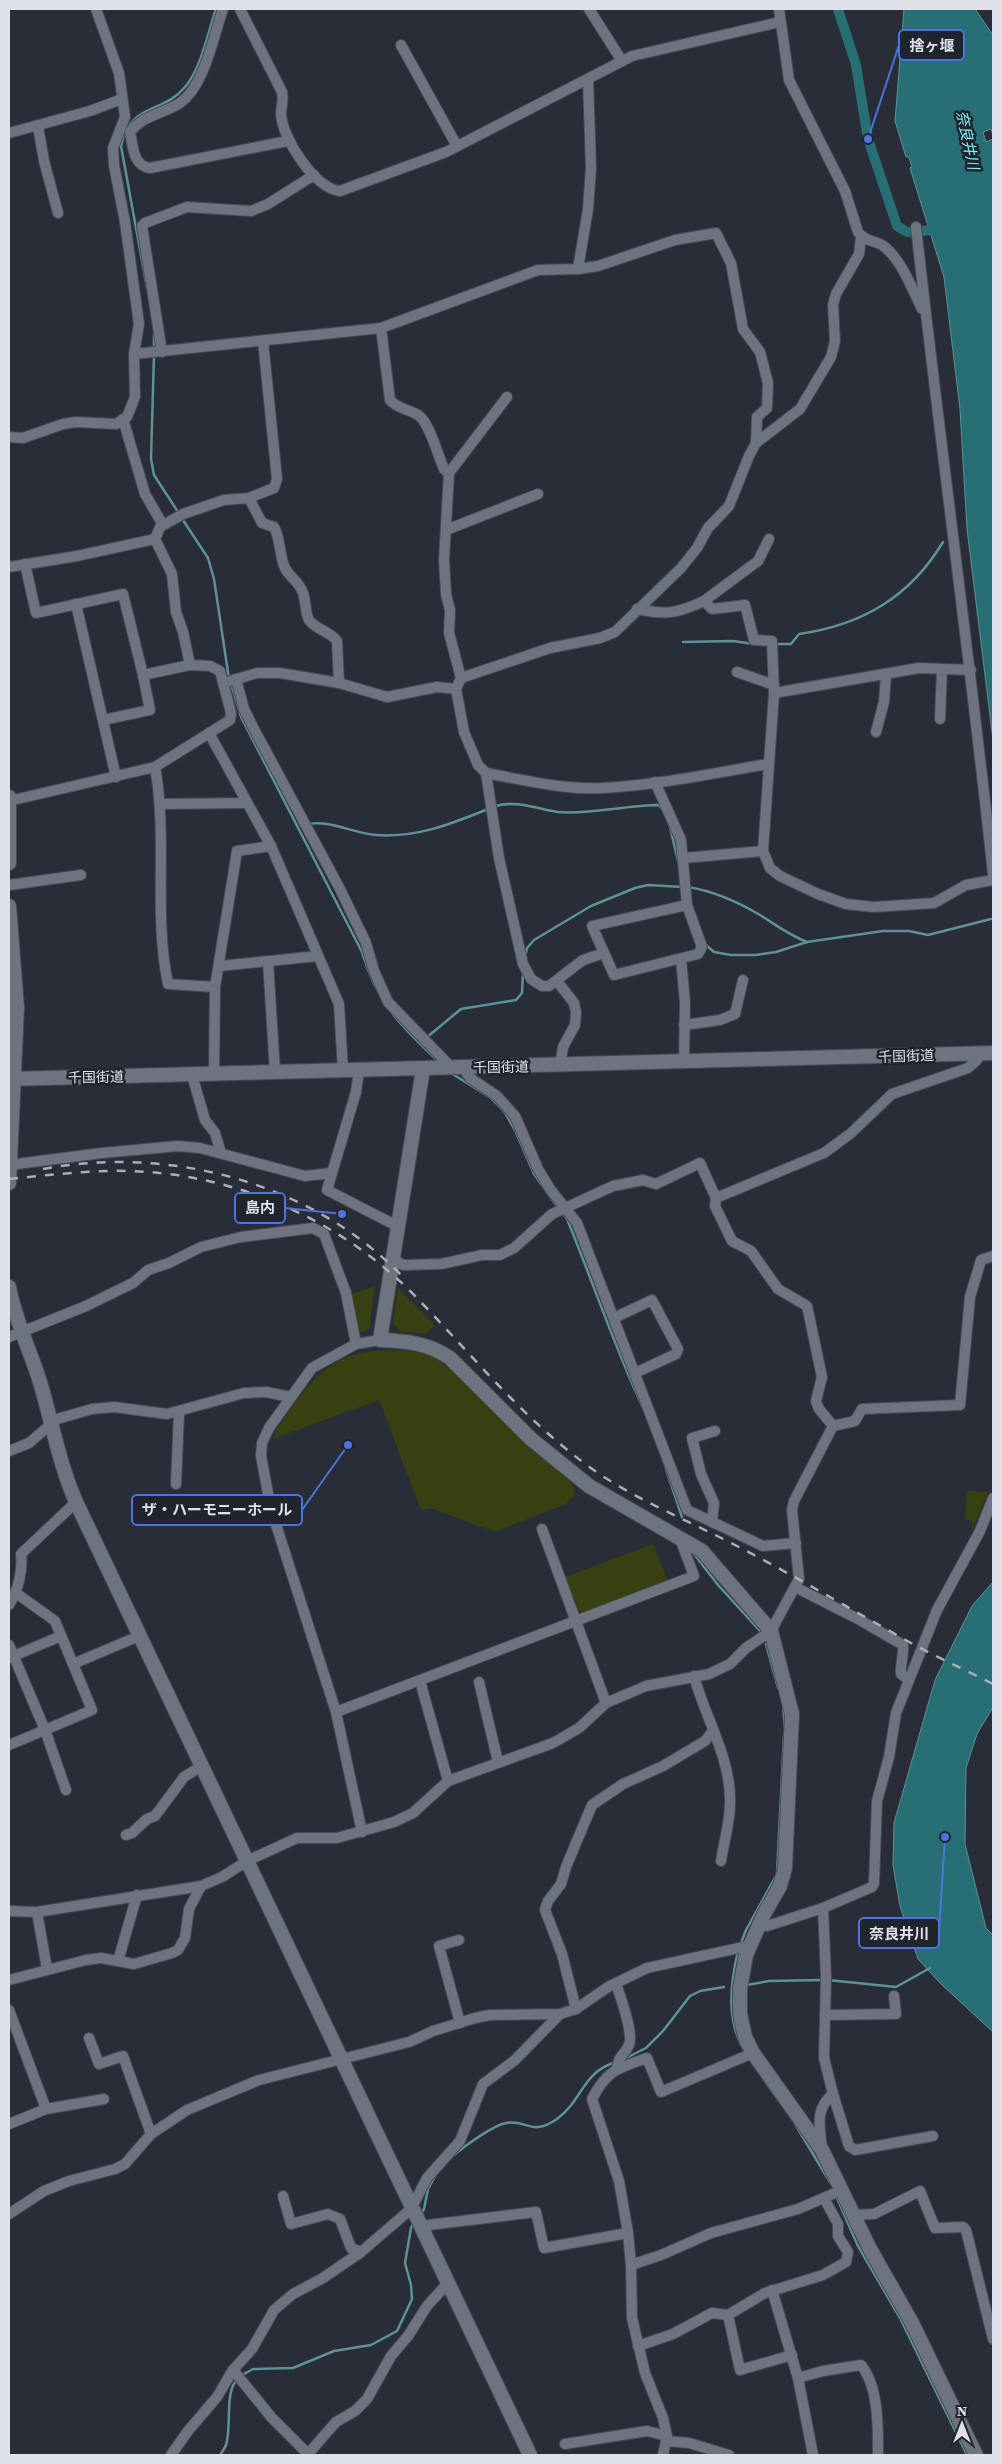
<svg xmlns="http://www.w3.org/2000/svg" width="1002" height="2464" font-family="'Source Serif 4','Noto Sans JP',serif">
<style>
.green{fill:#383f10}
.water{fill:#276e75;stroke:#5e9198}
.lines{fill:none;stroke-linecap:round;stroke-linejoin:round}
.stream{stroke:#5e9198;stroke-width:2.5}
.canal{stroke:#276e75;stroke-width:10}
.street-casing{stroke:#474a53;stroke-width:12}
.secondary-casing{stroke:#474a53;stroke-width:16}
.street{stroke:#6e747f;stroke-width:10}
.secondary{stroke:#6e747f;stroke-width:14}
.rail{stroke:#abaeb5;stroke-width:2.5;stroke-dasharray:9 9;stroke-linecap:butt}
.labels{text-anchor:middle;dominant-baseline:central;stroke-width:5;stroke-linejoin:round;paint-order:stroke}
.street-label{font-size:14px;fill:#dfe2e8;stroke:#1f242d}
.water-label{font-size:15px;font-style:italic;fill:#81ebf7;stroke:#1f242d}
.leader{fill:none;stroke:#4e73dc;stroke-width:2}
.callout-dot{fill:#4e73dc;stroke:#1f242d;stroke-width:2}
.callout{fill:#1f242d;stroke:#4e73dc;stroke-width:2}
.callout-label{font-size:15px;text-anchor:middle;font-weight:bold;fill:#dfe2e8}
</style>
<rect width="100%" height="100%" fill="#282d37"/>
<g class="green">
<polygon points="375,1286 369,1329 358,1334 350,1297 352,1294"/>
<polygon points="398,1288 435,1325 426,1334 399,1331 393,1323"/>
<path d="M399,1350L422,1352L436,1358L452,1371L527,1446L569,1480L574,1487L575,1494L566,1504L497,1531H492L431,1508L421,1510L379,1400L273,1439L276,1430C300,1397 318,1363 360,1353C372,1350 387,1351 399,1350Z"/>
<polygon points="967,1491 988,1492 972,1530 972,1520 965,1520"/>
<polygon points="653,1544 668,1581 586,1613 579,1611 565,1577"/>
</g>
<g class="water">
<polygon points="904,9 975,9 993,35 993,135 991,129 983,132 986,142 993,139 993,740 967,529 960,409 944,277 910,168 912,167 909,157 906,157 895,121"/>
<polygon points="993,1582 993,1707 977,1734 966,1768 965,1844 986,1928 993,1935 993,2032 941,1984 918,1959 900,1906 893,1865 894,1823 935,1680 972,1606"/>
</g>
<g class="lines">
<g class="stream">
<path d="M147,288L121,146C129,103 163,114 185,87C201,69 208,32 216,9"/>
<polyline points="154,350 154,333"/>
<polyline points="154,355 151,459 154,475 178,512"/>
<polyline points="181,517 208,558 214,579 229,679"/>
<polyline points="683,642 733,641 754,644"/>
<path d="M774,644H791L799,634C862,625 910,597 943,542"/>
<path d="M231,684L241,717L362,952C377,1004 402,1027 440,1063"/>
<path d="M493,807C514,799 538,809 558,812C590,815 626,805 659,805L662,809"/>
<path d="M308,824C332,820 352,833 376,835C417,838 451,824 488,809"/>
<polyline points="670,827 678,861"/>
<path d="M688,887C713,891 738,902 760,915C776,925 789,935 807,942"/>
<polyline points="705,944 714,952 731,955 755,955 776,952 807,942 883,931 909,931 928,935 991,919"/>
<polyline points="525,958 527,948 534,940 591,906 635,888 648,885 683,887"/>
<polyline points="426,1038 461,1009 516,1000 522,993 523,973"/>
<polyline points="451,1073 491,1098 504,1111 515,1130 534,1174 558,1208"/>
<path d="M562,1212L567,1219C593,1282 614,1346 643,1408"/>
<polyline points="666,1469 682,1517"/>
<polyline points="694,1554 718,1585 760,1631"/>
<polyline points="766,1644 778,1688"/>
<polyline points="783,1706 785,1728"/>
<polyline points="741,1943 746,1930 777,1874 784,1736"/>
<path d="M738,1951C730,1985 726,2021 745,2052"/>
<polyline points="828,1980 896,1987 930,1968"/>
<polyline points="747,1985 769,1981 822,1980"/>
<polyline points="624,2059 646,2048 663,2031 690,1996 700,1991 724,1987"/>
<polyline points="751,2061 779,2101"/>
<polyline points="795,2124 831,2184"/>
<path d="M454,2155C466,2145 492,2126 506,2123C527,2119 531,2137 557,2119C583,2100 582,2072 616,2062"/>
<polyline points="836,2196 858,2246 900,2318 967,2455"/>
<polyline points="421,2214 424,2209 428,2189 437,2173"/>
<polyline points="242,2375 253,2369 293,2368 334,2351 371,2345 397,2331 412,2299 411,2285 405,2263 411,2228 414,2222"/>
<path d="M220,2455C222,2452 225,2448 226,2445C232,2428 224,2390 238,2379"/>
</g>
<g class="canal">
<polyline points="838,9 856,65 868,139 897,226 907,232 912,232"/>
<polyline points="922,231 940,229"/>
</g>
<g class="street-casing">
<g id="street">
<path d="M223,9C213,37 205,85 180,103C163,114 143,115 130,132C133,146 133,166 150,168L288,141"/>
<path d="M240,9L282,92C284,102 281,106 281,114C282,138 315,189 340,191L446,152L632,56L780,22"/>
<polyline points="589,9 622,61"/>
<path d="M779,9L789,80L845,191L858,232C864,241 873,240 882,245C901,258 912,289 922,309"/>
<polyline points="401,45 457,146"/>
<polyline points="38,126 44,161 58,213"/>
<polyline points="9,133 90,111 122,99"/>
<path d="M916,227C940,443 970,658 993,874"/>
<polyline points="578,269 588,209 591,168 588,79"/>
<path d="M381,328L390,400C398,409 408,409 418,415C429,421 438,456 444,469L449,473L444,560L446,594L450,610L449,633L461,678L456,689L464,732L478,765L486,773C524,780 564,790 603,788C658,785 714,773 768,764"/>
<polyline points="162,352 142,226 145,223 187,207 251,211 268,204 314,175"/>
<polyline points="134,354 381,328 538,270 578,269 598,266 675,240 716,233 731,263 743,329 760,352 768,383 767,408 757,417 756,443"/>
<polyline points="123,419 145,494 163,525"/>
<polyline points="9,437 23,438 63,424 76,422 116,424 127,417 135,397 134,354 139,324 125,222 114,165 113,148 125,117 119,73 96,9"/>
<polyline points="449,473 507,397"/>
<path d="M249,498L262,523L274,527C281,540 279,555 285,568C290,578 299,581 303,593C306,601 305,613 309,620C316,630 330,631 337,641L339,683"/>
<polyline points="446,530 538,494"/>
<polyline points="25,564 36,613 123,594 143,675 190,665"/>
<polyline points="9,567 77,556 155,539"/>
<polyline points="704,601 758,561 769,539"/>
<polyline points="76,604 116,777"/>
<path d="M637,609C666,615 676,614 704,601L712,609L745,605L754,640L772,641L774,693L763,851L770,868L780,876L818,894L846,904L874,907L934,903L966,885L993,880"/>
<polyline points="737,672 774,685"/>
<polyline points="461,678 550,648 600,638 615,632 681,568 697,548 708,528 729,506 749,456 756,443 800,409 831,357 835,341 833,305 836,294 859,254 861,237"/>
<polyline points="236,679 244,709 254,729 340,889 366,943 374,971 388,1002 452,1068"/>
<polyline points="230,681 257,673 280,673 339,683 387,697 437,687 456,689"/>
<polyline points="774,693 919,668 971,670"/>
<polyline points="940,719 942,670"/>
<polyline points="103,720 150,710 143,675"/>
<polyline points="876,732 884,702 886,675"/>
<polyline points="209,733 271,846 339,1004 343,1071"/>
<path d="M155,767C168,838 153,912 168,984L215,987"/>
<polyline points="486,773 499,858 523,964 531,979 542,986 549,986 583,960 604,953"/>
<polyline points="655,782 681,840 687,905 702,947 698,954 614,975 592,926 687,905"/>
<polyline points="9,801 155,767 230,720 231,713 220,671 210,666 190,665 183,632 176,612 172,574 155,539 160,527 183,514 224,500 249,498 274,488 277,479 263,341"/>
<polyline points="160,804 247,803"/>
<polyline points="684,858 763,851"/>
<polyline points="9,885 81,875"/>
<polyline points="681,959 685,1002 684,1063"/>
<polyline points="268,961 275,1072"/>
<polyline points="220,966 318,956"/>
<polyline points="557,981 574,1003 576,1012 575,1025 563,1047 560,1066"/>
<polyline points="684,1025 720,1020 735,1014 743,980"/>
<polyline points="463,1068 470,1078 497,1096 515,1116 538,1169 550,1189 577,1223 687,1510 763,1546 796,1543"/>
<polyline points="359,1071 356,1092 327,1190 399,1227"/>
<polyline points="192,1075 205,1120 215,1133 221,1153"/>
<polyline points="214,1075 215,987 237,851 271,846"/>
<polyline points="9,1165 102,1153 178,1146 200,1148 305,1176 332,1173"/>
<polyline points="716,1198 824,1153 850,1134 892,1094 968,1068 977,1060 979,1054"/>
<polyline points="393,1259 403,1265 441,1264 482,1255 500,1255 514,1248 552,1214 563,1209 613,1186 643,1180 656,1184 700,1163 716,1198 715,1206 732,1241 751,1251 778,1289 807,1306 822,1377 816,1401 819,1409 833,1426"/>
<polyline points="614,1318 652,1300 678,1349 676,1354 635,1373"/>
<polyline points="9,1337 86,1306 133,1283 148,1270 169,1263 201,1247 241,1237 313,1228 324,1234 346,1293 356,1344"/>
<polyline points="9,1451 29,1443 57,1419 92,1409 114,1407 167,1414 244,1393 266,1392 291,1397"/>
<polyline points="176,1484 179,1413"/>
<polyline points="712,1522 714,1503 701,1474 692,1438 715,1431"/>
<polyline points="542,1529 606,1703"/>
<path d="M795,1587L858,1619L903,1645C904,1656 900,1664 901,1674L909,1680"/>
<polyline points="16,1593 55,1621 73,1664"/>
<path d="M9,1605C18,1590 23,1571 21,1554L76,1502"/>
<polyline points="9,1645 45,1730 92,1710 73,1664 139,1636"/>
<polyline points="9,1658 61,1636"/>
<path d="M694,1676C705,1717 730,1757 730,1799C731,1819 724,1841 721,1861"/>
<polyline points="420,1681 448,1781"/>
<polyline points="479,1682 498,1762"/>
<polyline points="336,1712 694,1576 679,1536"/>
<polyline points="9,1745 45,1730 66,1790"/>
<polyline points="362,1832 336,1712 271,1509 261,1456 262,1443 269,1428 312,1368 356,1344 380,1340"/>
<polyline points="126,1835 132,1833 147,1819 155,1816 184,1777 200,1767"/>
<polyline points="9,1911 37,1912 201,1886"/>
<polyline points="37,1912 47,1969"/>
<polyline points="759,1926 767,1926 823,1908 872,1887 874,1883 877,1801 889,1757 896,1713 937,1610 980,1531 993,1498"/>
<polyline points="459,1940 439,1946 460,2023"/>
<polyline points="118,1961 137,1895"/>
<polyline points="9,1980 86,1960 101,1958 134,1964 172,1953 178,1950 185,1938 189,1909 201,1886 222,1877 247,1861 297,1838 337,1838 394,1822 413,1813 448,1781 553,1743 579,1728 606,1703 646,1686 709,1674 730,1664 746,1648 771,1631 799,1579 792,1510 794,1501 833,1426 855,1421 862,1409 960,1405 970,1297 981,1260 993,1256"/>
<path d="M616,1983C620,1997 634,2032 629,2045C625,2055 618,2055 617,2069"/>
<polyline points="576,2009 562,1954 545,1910 548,1901 561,1884 566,1867 592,1805 623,1784 663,1766 705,1741 713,1731"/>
<polyline points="9,2010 46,2109 9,2124"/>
<polyline points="825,2015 896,2014 894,1996"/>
<polyline points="89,2038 99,2064 123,2056 151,2134"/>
<polyline points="833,2094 849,2146 855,2150 933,2136"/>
<polyline points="46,2109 104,2099"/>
<path d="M822,2149C820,2128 814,2109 833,2094L824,2058L826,1977L823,1908"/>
<polyline points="283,2196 291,2224 328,2214 340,2219 351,2248 361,2252"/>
<polyline points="9,2214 44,2191 69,2181 115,2169 125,2164 151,2134 187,2110 259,2080 409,2042 433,2031 475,2018 490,2015 560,2014 576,2009 608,1987 647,1968 748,1946"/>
<polyline points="854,2215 874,2214 920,2191 935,2228 963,2227 966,2230 993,2339"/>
<polyline points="420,2226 536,2212 544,2248 628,2233 631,2265 661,2255 711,2233 798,2209 842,2190"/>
<path d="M628,2233L619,2181L592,2099C607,2070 618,2068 647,2058L661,2092L753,2053"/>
<polyline points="631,2265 632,2318 645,2373 663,2418 667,2436 663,2455"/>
<polyline points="772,2290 798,2378 813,2455"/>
<polyline points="638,2346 673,2334 712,2313 728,2315"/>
<polyline points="792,2355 740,2370 728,2315 765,2293 823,2275 846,2262 848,2252 838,2236 838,2224 824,2198"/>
<polyline points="233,2370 272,2418 308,2454 336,2422 355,2411 367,2399 391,2356 408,2336 427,2306 447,2284"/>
<path d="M798,2378L823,2371L861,2365C879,2387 878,2428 878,2455"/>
<polyline points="667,2441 689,2443 729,2455"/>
<polyline points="565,2444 647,2431 667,2436"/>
<polyline points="171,2455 188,2431 217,2397 233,2370 252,2349 274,2310 293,2294 323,2278 361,2252 411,2209 427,2178 460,2141 483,2084 515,2060 560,2014"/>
</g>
</g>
<g class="secondary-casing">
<g id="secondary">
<polyline points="9,797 9,863"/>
<polyline points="9,906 17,1008 9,1183"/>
<path d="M423,1069L380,1340C406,1341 428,1343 450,1358L531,1439L589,1486L702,1551L771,1631L792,1714L785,1868L780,1886L764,1914L746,1955L740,1989V2014L745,2037L753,2053L822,2150L870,2249L912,2323L976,2455"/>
<polyline points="9,1079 993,1053"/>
<path d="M9,1287C15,1320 30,1350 40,1382C52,1422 59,1463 76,1502L530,2455"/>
</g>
</g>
<use href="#street" class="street"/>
<use href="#secondary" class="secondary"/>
<g class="rail">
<path d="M43,1169C171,1145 313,1183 404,1278"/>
<path d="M9,1179C49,1175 89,1170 129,1171C236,1174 342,1220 417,1298C476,1359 527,1424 598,1473C641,1502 689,1521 735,1545C795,1576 852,1610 911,1643C938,1658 966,1670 993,1684"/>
</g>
</g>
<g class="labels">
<g class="street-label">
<text transform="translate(906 1056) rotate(-2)">千国街道</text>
<text transform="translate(501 1067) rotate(-1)">千国街道</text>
<text transform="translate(96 1077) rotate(-1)">千国街道</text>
</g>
<g class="water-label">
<text transform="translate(968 140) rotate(78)">奈良井川</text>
</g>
</g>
<path class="leader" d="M868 139L899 45M342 1214L285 1208M348 1445L302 1510M945 1837L939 1933"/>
<g class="callout-dot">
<circle cx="868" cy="139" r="5"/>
<circle cx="342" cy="1214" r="5"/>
<circle cx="348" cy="1445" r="5"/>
<circle cx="945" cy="1837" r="5"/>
</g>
<g class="callout">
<rect x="899" y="30" width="65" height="30" rx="5"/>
<rect x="235" y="1193" width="50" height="30" rx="5"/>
<rect x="132" y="1495" width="170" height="30" rx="5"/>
<rect x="859" y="1918" width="80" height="30" rx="5"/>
</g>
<g class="callout-label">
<text x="932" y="51">捨ヶ堰</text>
<text x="260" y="1213">島内</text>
<text x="217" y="1515">ザ・ハーモニーホール</text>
<text x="899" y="1939">奈良井川</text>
</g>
<rect width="1002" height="2464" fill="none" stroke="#dfe2e8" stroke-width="20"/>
<g transform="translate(962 2424)" stroke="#1f242d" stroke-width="4" paint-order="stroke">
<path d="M0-4L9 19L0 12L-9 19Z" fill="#dfe2e8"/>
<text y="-8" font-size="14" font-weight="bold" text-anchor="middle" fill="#dfe2e8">N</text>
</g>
</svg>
